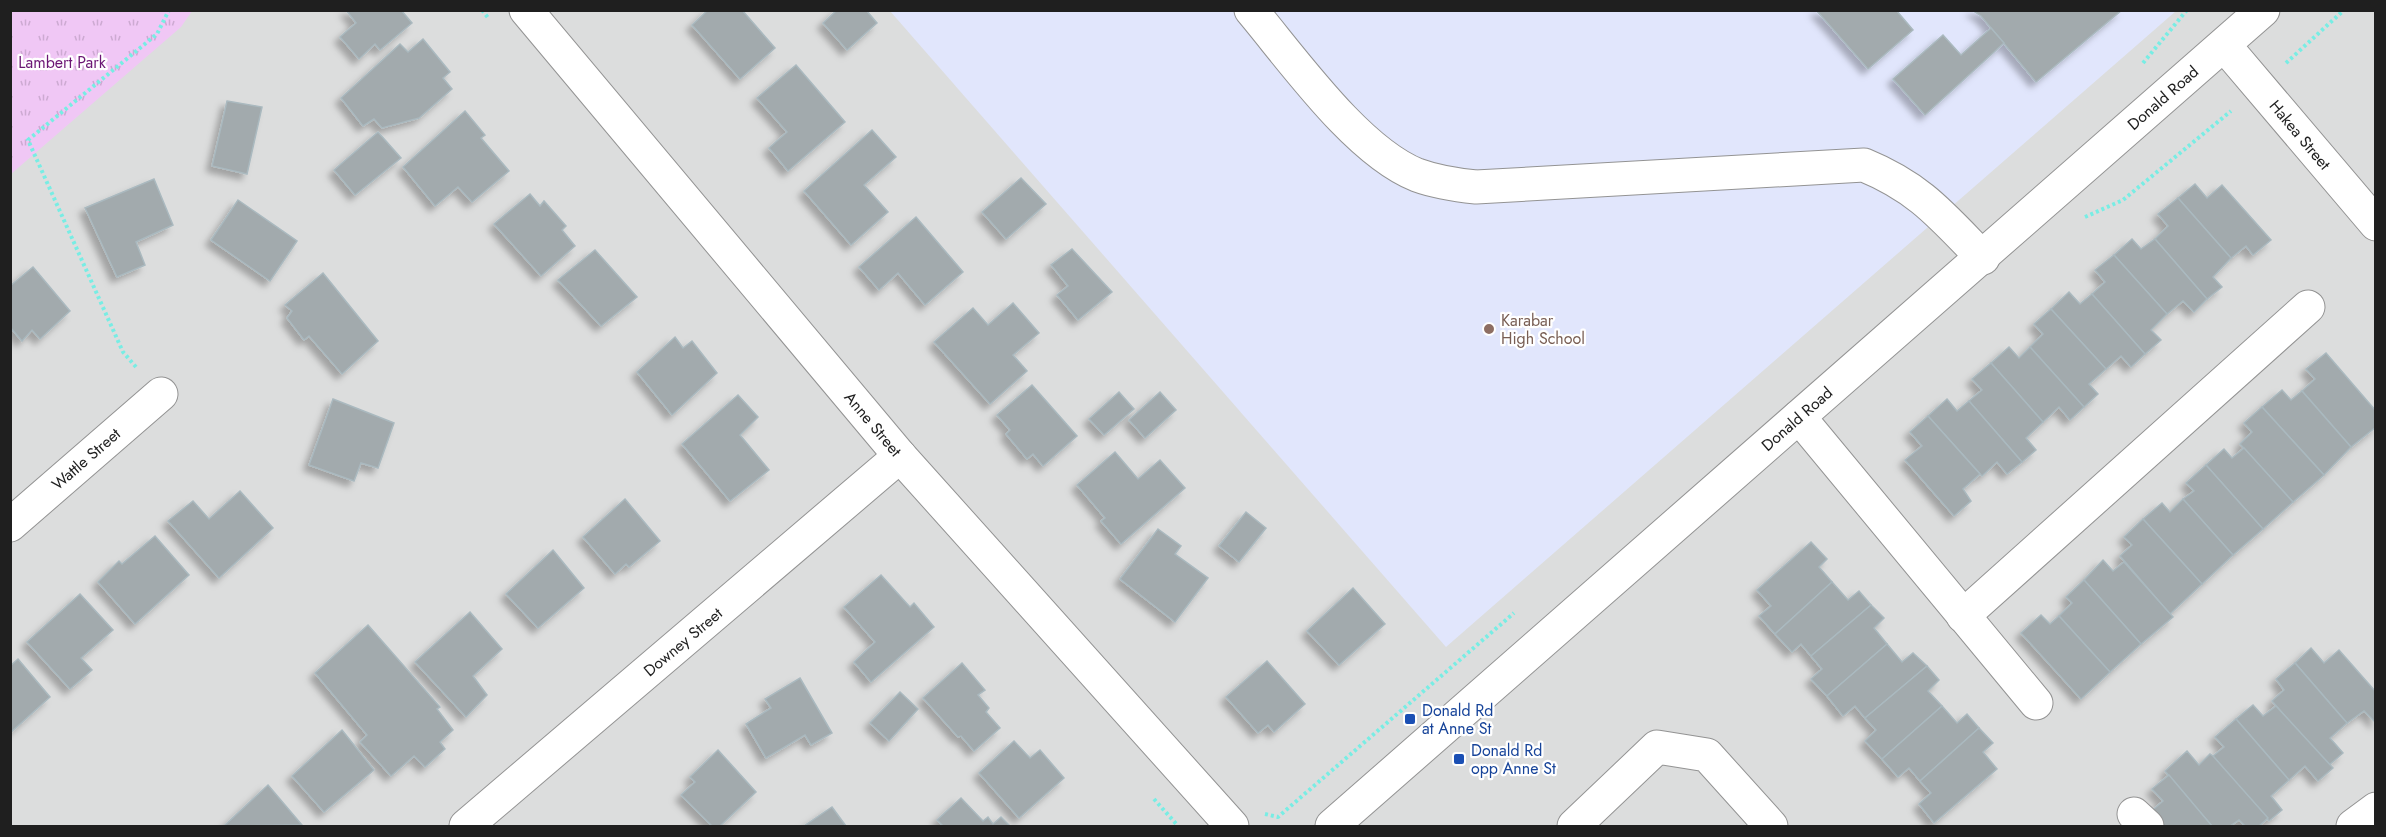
<svg xmlns="http://www.w3.org/2000/svg" width="2386" height="837" font-family="Jost,sans-serif">
<style>
.residential{fill:#dcdddd}
.education{fill:#e1e6fc}
.park{fill:url(#park-tufts)}
.building{fill:#a2aaad;stroke:#aab9bf;stroke-width:1.5;filter:url(#shadow)}
.lines{fill:none;stroke-linecap:round;stroke-linejoin:round}
.minor-casing{stroke:#939393;stroke-width:35}
.path{stroke:#78ede4;stroke-width:4;stroke-dasharray:3 3;stroke-linecap:butt}
.minor{stroke:#fff;stroke-width:33}
.education-dot{fill:#8d6e63;stroke:#fff;stroke-width:2}
.transit-dot{fill:#1a4fb4;stroke:#fff;stroke-width:2}
.labels{text-anchor:middle;dominant-baseline:central;stroke-width:4.5;stroke-linejoin:round;paint-order:stroke}
.park-label{font-size:16px;fill:#6b1674;stroke:#fff}
.street-label{font-size:16px;fill:#1f1f1f;stroke:#fff}
.education-label{font-size:16px;fill:#785e54;stroke:#fff;text-anchor:start}
.transit-label{font-size:16px;fill:#164399;stroke:#fff;text-anchor:start}
</style>
<defs>
<pattern id="park-tufts" width="24" height="20" patternUnits="userSpaceOnUse" patternTransform="scale(1.5)"><rect width="24" height="20" fill="#f0c7f5"/><path d="M3 7l-1-3M5 7V3M7 7l1-3M15 17l-1-3M17 17v-4M19 17l1-3" fill="none" stroke="#cdaad2"/></pattern>
<filter id="shadow"><feDropShadow dx="-5.5" dy="5.5" stdDeviation="3" flood-color="#0004"/></filter>
</defs>
<rect width="100%" height="100%" fill="#e6eaef"/>
<rect class="residential" x="11" y="11" width="2364" height="815"/>
<polygon class="education" points="890,11 2176,11 1446,647"/>
<polygon class="park" points="11,10 192,10 192,11 181,27 11,174"/>
<g class="building">
<polygon points="346,10 401,10 412,23 380,50 375,44 359,59 340,37 356,23"/>
<polygon points="708,10 742,10 775,48 740,79 692,25"/>
<polygon points="837,10 866,10 877,23 847,50 823,23"/>
<polygon points="1816,10 1896,10 1913,30 1868,69"/>
<polygon points="1972,10 2122,10 2036,82 1981,16"/>
<polygon points="1991,28 2004,43 1925,115 1893,79 1943,35 1961,55"/>
<polygon points="423,39 450,72 443,78 452,89 419,118 382,128 374,119 363,126 341,98 400,44 408,52"/>
<polygon points="796,65 845,122 788,171 769,148 787,132 757,98"/>
<polygon points="227,101 262,107 247,174 212,166"/>
<polygon points="465,111 485,135 481,138 509,171 472,202 458,187 435,206 403,167"/>
<polygon points="872,130 896,157 864,185 888,212 851,245 804,191"/>
<polygon points="378,132 401,158 355,195 334,170"/>
<polygon points="1021,178 1046,204 1006,239 982,212"/>
<polygon points="154,179 173,225 136,242 145,265 117,277 85,208"/>
<polygon points="2195,184 2207,198 2222,185 2271,240 2253,255 2246,246 2231,258 2178,198"/>
<polygon points="530,194 540,206 544,201 566,226 562,230 575,246 541,276 494,224"/>
<polygon points="2178,198 2231,258 2213,277 2222,287 2207,299 2155,239 2168,226 2158,214"/>
<polygon points="238,200 297,241 270,281 211,240"/>
<polygon points="916,217 963,272 925,305 898,273 879,290 859,267"/>
<polygon points="2132,239 2141,249 2155,239 2207,299 2194,312 2183,301 2167,314 2114,255"/>
<polygon points="1072,249 1112,292 1078,320 1057,295 1068,286 1051,265"/>
<polygon points="595,250 637,297 601,326 558,280"/>
<polygon points="2114,255 2167,314 2151,330 2161,340 2145,354 2092,294 2105,282 2095,270"/>
<polygon points="33,267 70,311 40,339 32,330 22,341 10,327 10,286"/>
<polygon points="323,273 378,341 342,374 309,336 304,340 287,318 292,311 285,305"/>
<polygon points="2069,292 2080,304 2092,294 2145,354 2131,367 2121,356 2106,369 2051,309"/>
<polygon points="1013,303 1039,333 1013,355 1027,371 990,404 934,342 973,308 988,325"/>
<polygon points="2051,309 2106,369 2089,384 2098,394 2084,407 2030,347 2043,334 2034,324"/>
<polygon points="675,337 683,348 692,341 717,373 672,415 637,372"/>
<polygon points="2009,347 2019,358 2030,347 2084,407 2070,420 2059,407 2043,422 1991,363"/>
<polygon points="2326,353 2376,411 2376,427 2351,447 2302,391 2315,379 2306,369"/>
<polygon points="1991,363 2043,422 2026,438 2036,450 2022,462 1969,401 1982,390 1972,379"/>
<polygon points="1032,385 1077,436 1043,466 1033,454 1027,459 1006,434 1010,430 997,415"/>
<polygon points="2282,390 2291,400 2302,391 2351,447 2324,475 2262,407"/>
<polygon points="1119,392 1134,409 1104,435 1089,419"/>
<polygon points="1160,392 1176,410 1145,438 1129,420"/>
<polygon points="738,395 758,417 740,435 769,470 730,501 682,444"/>
<polygon points="333,399 394,423 378,468 361,463 354,481 309,465"/>
<polygon points="1947,399 1957,411 1969,401 2022,462 2007,474 1997,462 1982,476 1928,416"/>
<polygon points="2262,407 2324,475 2293,502 2240,444 2252,432 2244,423"/>
<polygon points="1928,416 1980,474 1963,489 1971,501 1954,516 1905,460 1922,446 1910,432"/>
<polygon points="2244,448 2293,502 2263,529 2206,465 2224,449 2232,458"/>
<polygon points="1115,452 1138,479 1160,460 1185,488 1121,544 1101,521 1105,518 1077,485"/>
<polygon points="2206,465 2263,529 2233,555 2183,499 2194,491 2186,483"/>
<polygon points="240,491 273,528 219,578 168,521 193,501 209,519"/>
<polygon points="625,499 660,541 629,567 626,564 615,574 583,537"/>
<polygon points="2183,499 2233,555 2202,584 2143,519 2162,503 2170,512"/>
<polygon points="1246,512 1266,528 1239,562 1219,546"/>
<polygon points="2143,519 2202,584 2170,614 2120,556 2132,545 2124,537"/>
<polygon points="1158,529 1181,546 1175,554 1208,578 1175,622 1120,579"/>
<polygon points="155,536 189,575 135,624 98,582 119,561 122,564"/>
<polygon points="1811,542 1827,559 1819,567 1832,582 1775,634 1759,616 1771,606 1757,590"/>
<polygon points="553,550 584,588 538,628 506,594"/>
<polygon points="2103,560 2113,571 2124,562 2173,617 2141,644 2084,580"/>
<polygon points="881,575 910,607 914,603 934,627 871,682 854,662 875,642 844,607"/>
<polygon points="2084,580 2141,644 2110,672 2059,616 2072,603 2066,597"/>
<polygon points="1832,582 1848,600 1859,591 1871,605 1811,656 1801,644 1792,652 1775,634"/>
<polygon points="1353,588 1385,624 1339,665 1307,631"/>
<polygon points="80,594 113,630 81,658 92,670 70,689 27,642"/>
<polygon points="1871,605 1884,618 1874,628 1887,644 1827,696 1811,679 1822,669 1811,656"/>
<polygon points="470,612 502,649 473,676 487,695 466,717 415,662"/>
<polygon points="2041,615 2050,624 2059,616 2110,672 2081,699 2021,633"/>
<polygon points="368,625 440,707 437,709 453,730 440,742 445,749 425,767 414,756 391,776 360,742 367,735 315,673"/>
<polygon points="1887,644 1902,662 1913,653 1927,666 1865,718 1855,706 1843,716 1827,696"/>
<polygon points="2311,648 2324,663 2339,650 2376,692 2376,723 2364,711 2347,723 2295,663"/>
<polygon points="18,659 50,697 10,733 10,666"/>
<polygon points="1267,661 1305,704 1274,732 1268,725 1258,733 1226,697"/>
<polygon points="962,663 985,690 978,695 989,708 986,712 1000,728 974,751 961,736 958,737 923,698"/>
<polygon points="2295,663 2347,723 2330,738 2343,753 2328,766 2272,701 2284,690 2276,679"/>
<polygon points="1927,666 1939,680 1928,691 1942,706 1882,759 1865,741 1876,730 1865,718"/>
<polygon points="800,678 832,733 811,745 805,735 766,758 746,724 771,708 765,699"/>
<polygon points="900,692 918,709 889,741 870,723"/>
<polygon points="2253,705 2263,716 2276,706 2333,768 2318,781 2305,766 2289,780 2236,719"/>
<polygon points="1942,706 1957,723 1967,714 1979,728 1920,781 1909,768 1898,777 1882,759"/>
<polygon points="2236,719 2289,780 2271,796 2282,810 2269,821 2213,756 2224,747 2215,737"/>
<polygon points="1979,728 1993,743 1983,752 1997,769 1934,823 1919,804 1931,793 1920,781"/>
<polygon points="342,730 374,770 324,812 292,776"/>
<polygon points="1014,741 1030,758 1040,750 1064,778 1019,818 979,773"/>
<polygon points="718,750 756,792 720,826 712,826 681,795 695,782 690,777"/>
<polygon points="2187,751 2199,765 2210,754 2213,756 2268,818 2259,826 2245,826 2239,820 2230,826 2212,826 2165,771"/>
<polygon points="2169,775 2212,826 2159,826 2148,814 2163,801 2152,789"/>
<polygon points="268,785 302,825 224,826"/>
<polygon points="961,798 983,821 988,817 993,824 1001,817 1010,826 943,826 937,820"/>
<polygon points="832,807 846,826 804,826"/>
</g>
<g class="lines">
<g class="minor-casing">
<g id="minor">
<polyline points="526,10 900,456 1232,826"/>
<path d="M1251,10C1293,60 1357,151 1417,175C1436,182 1456,185 1476,187L1864,165C1920,188 1942,216 1983,258"/>
<polyline points="2224,45 2376,224"/>
<polyline points="1799,417 2036,703"/>
<polyline points="10,525 161,394"/>
<polyline points="1963,616 2308,307"/>
<polyline points="2134,814 2147,826"/>
<polyline points="466,826 900,456"/>
<polyline points="1332,826 2263,10"/>
<polyline points="1574,826 1657,747 1707,755 1771,826"/>
<polyline points="2353,826 2376,809"/>
</g>
</g>
<g class="path">
<polyline points="482,10 489,19"/>
<polyline points="2143,63 2187,10"/>
<polyline points="2286,63 2344,10"/>
<polyline points="2085,217 2123,200 2231,111"/>
<polyline points="136,367 123,352 28,140 157,34 169,10"/>
<polyline points="1154,799 1178,826"/>
<polyline points="1265,814 1278,817 1514,613"/>
</g>
<use href="#minor" class="minor"/>
</g>
<circle class="education-dot" cx="1489" cy="329" r="6"/>
<g class="transit-dot">
<rect x="1404" y="713" width="12" height="12" rx="3"/>
<rect x="1453" y="753" width="12" height="12" rx="3"/>
</g>
<g class="labels">
<g class="park-label">
<text x="62" y="62">Lambert Park</text>
</g>
<g class="street-label">
<text transform="translate(2163 98) rotate(-41)">Donald Road</text>
<text transform="translate(2300 135) rotate(50)">Hakea Street</text>
<text transform="translate(1797 419) rotate(-41)">Donald Road</text>
<text transform="translate(873 424) rotate(50)">Anne Street</text>
<text transform="translate(86 459) rotate(-41)">Wattle Street</text>
<text transform="translate(683 642) rotate(-40)">Downey Street</text>
</g>
<g class="education-label">
<text x="1501" y="320">Karabar<tspan x="1501" dy="18">High School</tspan></text>
</g>
<g class="transit-label">
<text x="1422" y="710">Donald Rd<tspan x="1422" dy="18">at Anne St</tspan></text>
<text x="1471" y="750">Donald Rd<tspan x="1471" dy="18">opp Anne St</tspan></text>
</g>
</g>
<rect width="2386" height="837" fill="none" stroke="#1f1f1f" stroke-width="24"/>
</svg>
